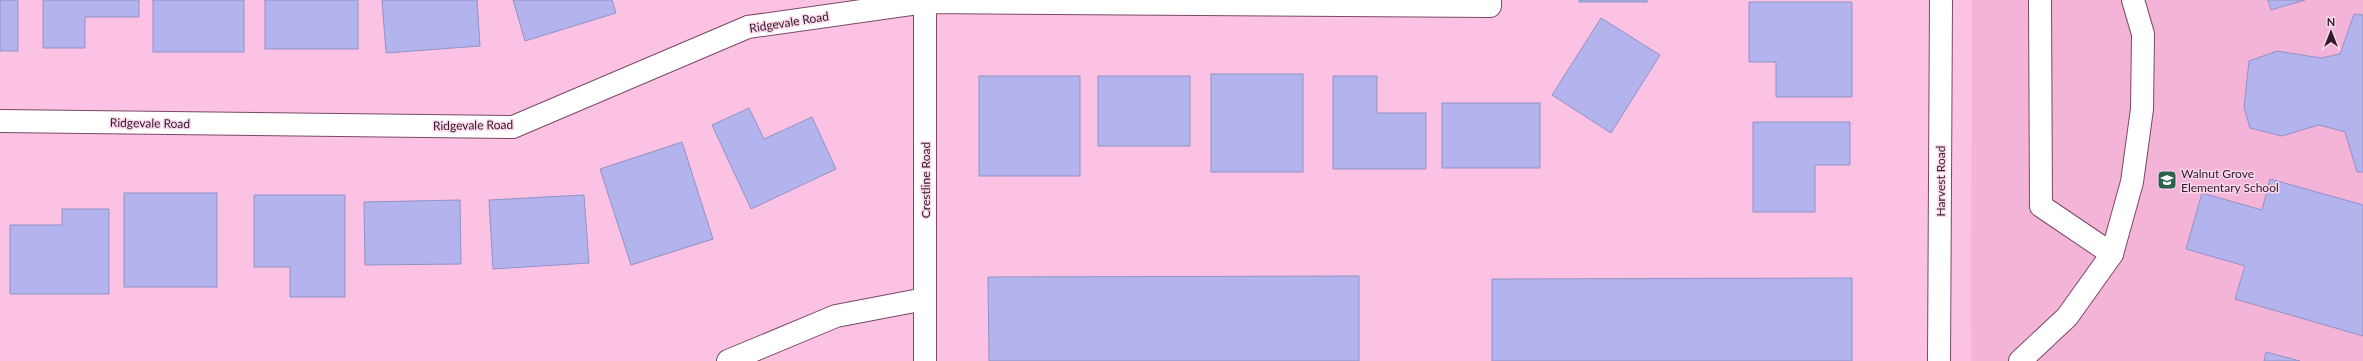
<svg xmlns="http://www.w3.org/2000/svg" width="2363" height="361" font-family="Lato,sans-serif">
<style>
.built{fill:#f4b4d8}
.building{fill:#b3b3ed;stroke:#9292c7}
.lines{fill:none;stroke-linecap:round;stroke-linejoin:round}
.minor-casing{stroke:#7a4966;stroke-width:24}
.minor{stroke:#fff;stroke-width:22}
.labels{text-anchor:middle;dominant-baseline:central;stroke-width:3;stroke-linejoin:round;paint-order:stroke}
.street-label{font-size:12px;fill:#311b28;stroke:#fbd7eb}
.poi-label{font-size:12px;fill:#311b28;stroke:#fbd7eb;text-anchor:start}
</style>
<rect width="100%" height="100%" fill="#fcc2e3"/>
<polygon class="built" points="1972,0 2363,0 2363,361 1971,361"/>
<g class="building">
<rect x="0" y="0" width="18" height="51"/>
<polygon points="43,0 139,0 139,17 85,17 85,48 43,48"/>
<rect x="153" y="0" width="91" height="52"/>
<rect x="265" y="0" width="93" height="49"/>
<polygon points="382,0 477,0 480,46 386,53"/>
<polygon points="513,0 612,0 616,13 525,41"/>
<rect x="1579" y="0" width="68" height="2"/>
<polygon points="2268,0 2305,0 2271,10"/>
<polygon points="1749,2 1852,2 1852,97 1776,97 1776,62 1749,62"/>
<polygon points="2354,14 2363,15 2363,172 2357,172 2345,132 2319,125 2282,136 2250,128 2244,107 2249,61 2277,51 2321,58 2340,54"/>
<polygon points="1601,18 1660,55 1611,133 1552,95"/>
<rect x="1211" y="74" width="92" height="98"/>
<rect x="979" y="76" width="101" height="100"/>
<rect x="1098" y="76" width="92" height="70"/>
<polygon points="1333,76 1377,76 1377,113 1426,113 1426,169 1333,169"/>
<rect x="1442" y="103" width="98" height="65"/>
<polygon points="749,108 764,139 812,117 836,169 751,209 712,125"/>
<polygon points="1753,122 1850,122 1850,165 1815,165 1815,212 1753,212"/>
<polygon points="682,142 713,239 631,265 600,169"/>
<polygon points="2270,179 2363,205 2363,336 2235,299 2245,266 2186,249 2202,193 2262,210"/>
<rect x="124" y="193" width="93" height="94"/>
<polygon points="254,195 345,195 345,297 290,297 290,267 254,267"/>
<polygon points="584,195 589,263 493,269 489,200"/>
<polygon points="460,200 461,264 365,265 364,202"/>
<polygon points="62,209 109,209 109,294 10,294 10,225 62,225"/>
<polygon points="1359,276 1359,361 989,361 988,277"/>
<polygon points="1852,278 1852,361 1492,361 1492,279"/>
<polygon points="2266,352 2300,361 2264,361"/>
</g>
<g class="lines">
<g class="minor-casing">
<g id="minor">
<polyline points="2040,0 2041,206 2112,254"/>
<polyline points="0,121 513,127 748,27 925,2 1490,6 1490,0"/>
<polyline points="728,361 836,316 925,299"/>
<polyline points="925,361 925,0"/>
<polyline points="1939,361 1941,0"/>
<polyline points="2020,361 2067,317 2112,254 2132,182 2142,109 2143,34 2133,0"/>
</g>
</g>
<use href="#minor" class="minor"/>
</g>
<defs>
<g id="school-square" transform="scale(1)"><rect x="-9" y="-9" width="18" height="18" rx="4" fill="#2b644d" stroke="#fbd7eb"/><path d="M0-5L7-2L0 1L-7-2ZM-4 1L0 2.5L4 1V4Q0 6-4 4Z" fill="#fff"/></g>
</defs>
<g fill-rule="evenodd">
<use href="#school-square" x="2167" y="180"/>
</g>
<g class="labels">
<g class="street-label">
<text transform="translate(789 22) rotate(-9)">Ridgevale Road</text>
<text transform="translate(150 123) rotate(1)">Ridgevale Road</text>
<text transform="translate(473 125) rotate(-1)">Ridgevale Road</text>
<text transform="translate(925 180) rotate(-90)">Crestline Road</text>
<text transform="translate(1940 181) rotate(-90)">Harvest Road</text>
</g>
<g class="poi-label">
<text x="2181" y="173">Walnut Grove<tspan x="2181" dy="14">Elementary School</tspan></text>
</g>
</g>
<g transform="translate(2331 32)" stroke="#fbd7eb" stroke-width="3" paint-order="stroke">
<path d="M0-3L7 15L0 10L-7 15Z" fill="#311b28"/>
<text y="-6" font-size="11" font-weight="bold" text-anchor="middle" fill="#311b28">N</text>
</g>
</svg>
